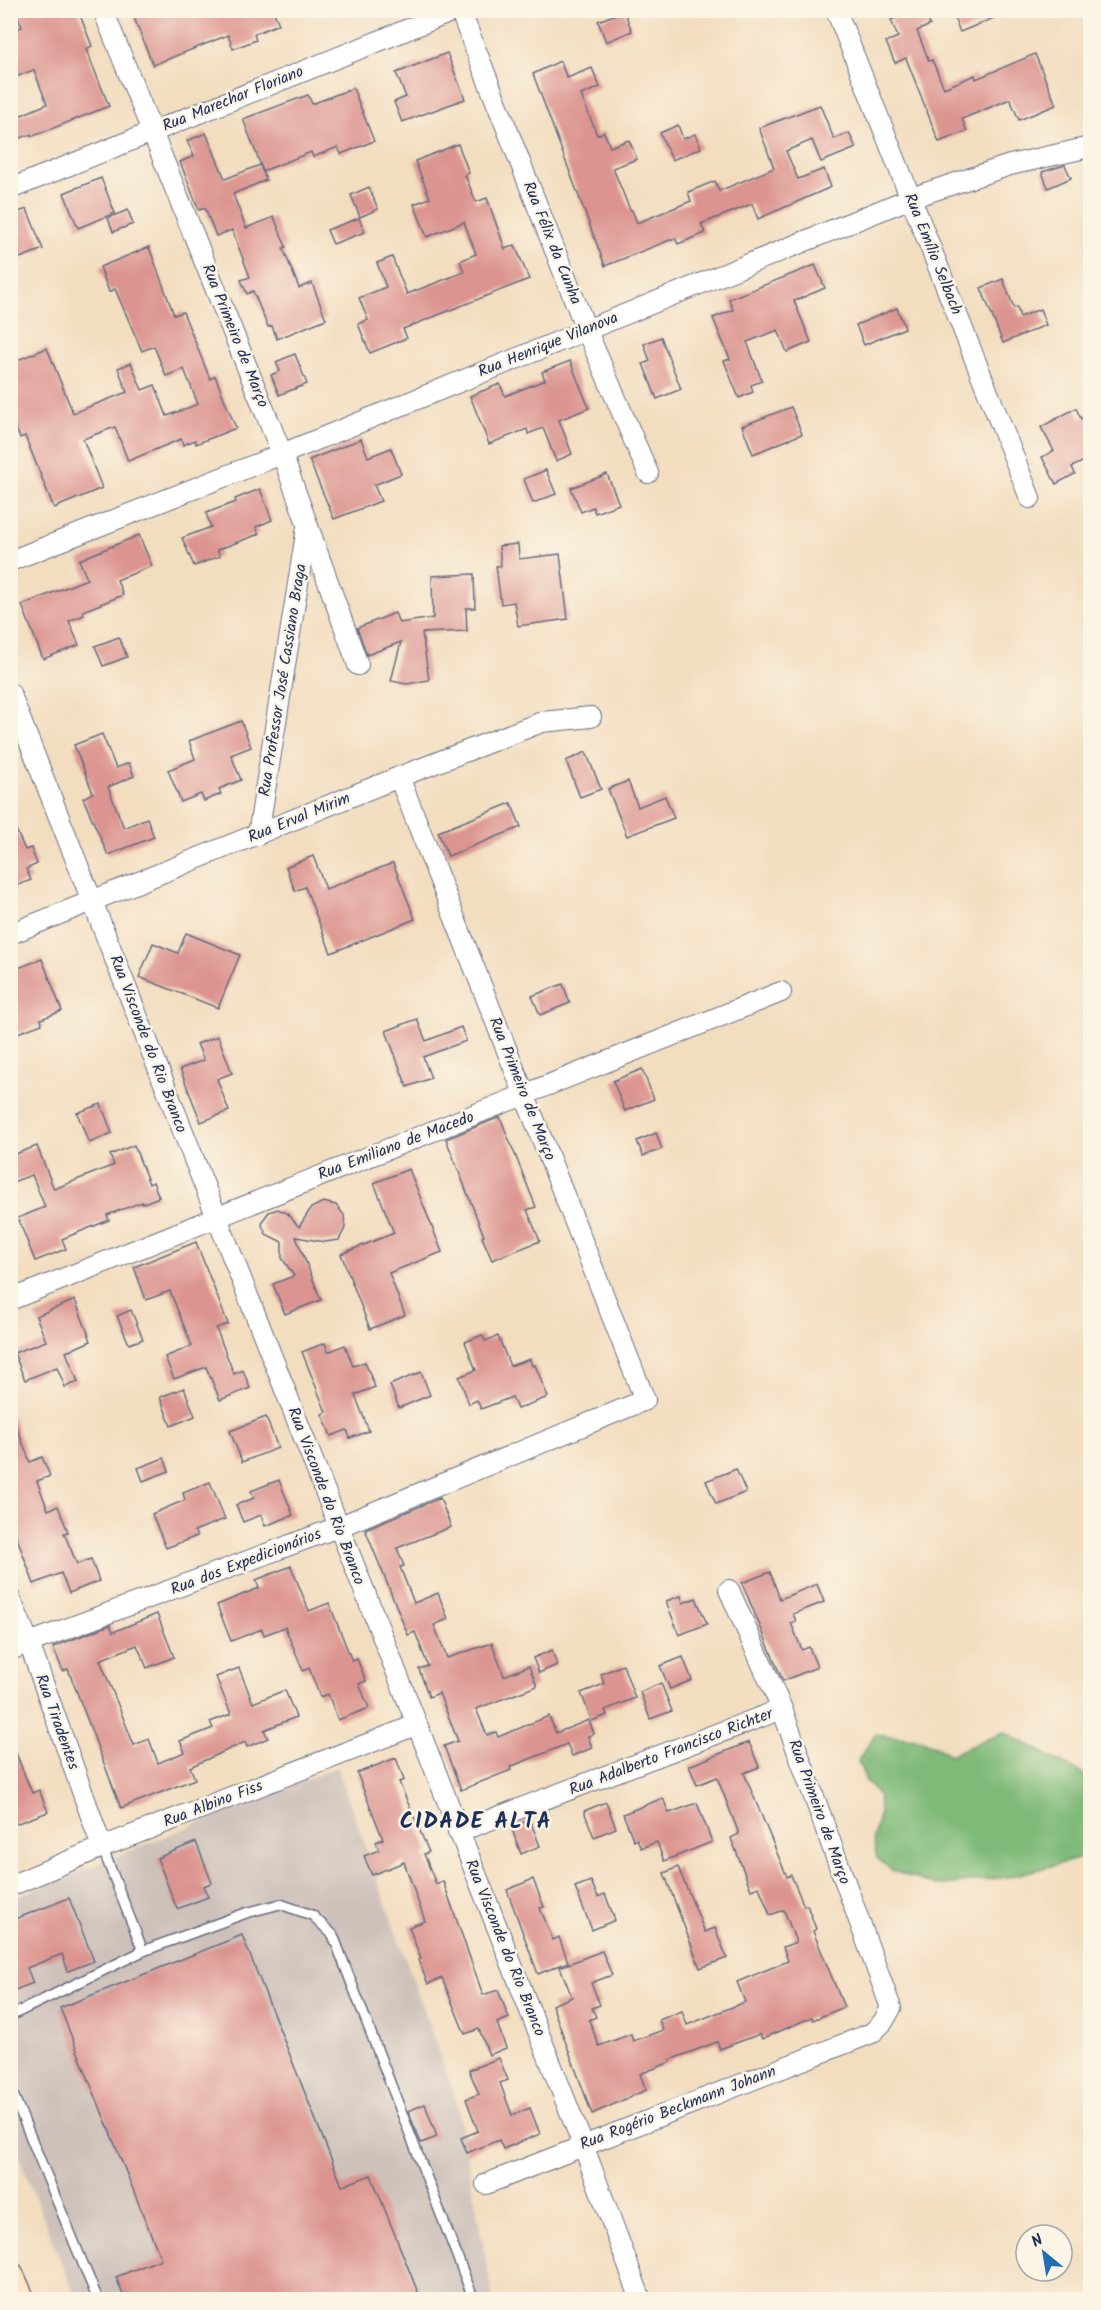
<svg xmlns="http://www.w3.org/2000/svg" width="1101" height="2310" font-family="Kalam,sans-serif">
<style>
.industrial{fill:#cec1ba}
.forest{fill:#7fba78;stroke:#4d746b;stroke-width:1.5}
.building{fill:#dc9490}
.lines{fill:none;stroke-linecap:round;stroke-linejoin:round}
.service-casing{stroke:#666c80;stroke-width:12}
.minor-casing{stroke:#666c80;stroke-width:22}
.secondary-casing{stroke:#666c80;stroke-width:30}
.service{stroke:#fff;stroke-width:9}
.minor{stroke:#fff;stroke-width:20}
.secondary{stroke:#fee5c5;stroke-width:27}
.labels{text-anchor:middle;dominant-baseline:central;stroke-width:5;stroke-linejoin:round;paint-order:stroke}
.street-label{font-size:16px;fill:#1b2f5e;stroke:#fcf5e5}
.district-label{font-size:22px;font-weight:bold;letter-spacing:1.5px;fill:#1b2f5e;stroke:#fcf5e5}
</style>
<rect width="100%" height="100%" fill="#fcf5e5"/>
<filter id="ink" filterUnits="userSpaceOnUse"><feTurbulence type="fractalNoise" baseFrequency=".0167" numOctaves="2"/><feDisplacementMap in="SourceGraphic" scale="12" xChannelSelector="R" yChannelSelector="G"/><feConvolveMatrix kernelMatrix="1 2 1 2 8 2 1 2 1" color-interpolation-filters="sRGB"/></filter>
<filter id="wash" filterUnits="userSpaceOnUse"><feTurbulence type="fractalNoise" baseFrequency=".008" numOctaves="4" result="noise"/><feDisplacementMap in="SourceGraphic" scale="24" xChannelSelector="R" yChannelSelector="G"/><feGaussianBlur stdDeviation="1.35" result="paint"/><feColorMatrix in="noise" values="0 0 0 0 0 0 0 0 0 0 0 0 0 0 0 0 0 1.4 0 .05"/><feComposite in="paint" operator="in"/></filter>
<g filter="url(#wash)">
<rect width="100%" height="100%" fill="#f2ddbf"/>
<polygon class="industrial" points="337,1767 457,2103 493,2299 76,2299 11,2137 11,1899"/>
<polygon class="forest" points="1004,1732 1090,1778 1090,1856 1008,1877 937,1886 893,1871 877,1858 873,1838 879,1816 879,1796 866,1781 858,1761 875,1734 923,1740 950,1755"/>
<g id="blocks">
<g class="building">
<polygon points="15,10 78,10 92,46 86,49 109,106 31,137 31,134 10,142 10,120 47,104 34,70 10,79 10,31 22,27"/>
<polygon points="131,10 273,10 279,24 254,34 256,40 233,49 228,35 153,65"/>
<polygon points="898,10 924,10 930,25 917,31 929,61 932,60 944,88 975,75 976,79 1035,54 1056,105 1019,120 1010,99 962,119 967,131 939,142 906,58 895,63 886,42 898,37 891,20 900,16"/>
<polygon points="969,10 1011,10 1011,11 960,32 954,17"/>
<polygon points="624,11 632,31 606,42 598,21"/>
<polygon points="447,53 465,99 402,122 394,102 406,97 396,73"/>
<polygon points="560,61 567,78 592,68 600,87 581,95 597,135 604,132 610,147 629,140 637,159 613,168 630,210 632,210 637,223 691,201 688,192 715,181 719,191 774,168 759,128 820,105 834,139 849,133 856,148 821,162 812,140 786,151 798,179 824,169 831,187 758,219 752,204 701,224 705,233 678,244 675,238 605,266 533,74"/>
<polygon points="353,88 374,141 341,154 338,147 313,157 311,152 263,171 243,119 308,95 312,104"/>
<polygon points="678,125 683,139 695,134 701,148 672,160 660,133"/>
<polygon points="206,133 225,179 260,165 266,180 233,194 246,228 274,217 286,247 283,248 299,288 312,283 326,319 277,339 272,326 268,327 253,291 247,294 241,280 250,277 232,230 216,236 205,208 199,210 180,162 194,156 187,141"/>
<polygon points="458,144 469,173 465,175 476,202 487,198 505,249 515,245 529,279 403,329 407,338 370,353 358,324 368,320 359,298 386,287 377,263 392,257 407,294 464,272 460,261 476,254 464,222 427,237 414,204 430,198 415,161"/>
<polygon points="1065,165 1071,178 1048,188 1042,172"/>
<polygon points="101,178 115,213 78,228 64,193"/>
<polygon points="369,187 378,209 360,217 351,195"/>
<polygon points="27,209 43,249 10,262 10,215"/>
<polygon points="128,210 133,224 113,232 108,218"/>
<polygon points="359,218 365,232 333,244 327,230"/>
<polygon points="149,247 174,315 183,312 210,379 215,376 236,428 196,444 195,440 183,445 181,439 128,461 115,427 83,439 102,488 54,508 25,436 20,438 10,415 10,363 47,348 73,413 127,392 118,368 131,363 142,390 155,385 167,416 198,404 184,369 166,376 154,346 142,351 115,289 109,292 100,267"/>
<polygon points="815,265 825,288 794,301 811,342 787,352 778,330 747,342 762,381 751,385 753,392 739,398 724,361 730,359 713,318 733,310 729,299"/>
<polygon points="1003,279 1014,308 1017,307 1020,317 1040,309 1046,325 1003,343 981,288"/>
<polygon points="897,308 905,328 864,345 856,325"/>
<polygon points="661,337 681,389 657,399 643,364 650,361 644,344"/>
<polygon points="295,354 307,384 279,395 271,375 280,371 276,362"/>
<polygon points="570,361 589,408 559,420 572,454 556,461 543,428 528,434 527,429 489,444 470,396 500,384 505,396 545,380 542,372"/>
<polygon points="791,407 802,434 753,454 742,426"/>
<polygon points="1076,408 1081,419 1090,413 1090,458 1072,467 1075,474 1056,484 1042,457 1054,451 1041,427"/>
<polygon points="361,439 368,457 391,448 401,474 374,485 381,501 334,519 309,460"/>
<polygon points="546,470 556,494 533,503 524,479"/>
<polygon points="607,474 619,504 595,513 593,507 581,512 571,488"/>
<polygon points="260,489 272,520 256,527 259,534 217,550 220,556 194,566 182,538 211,527 206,513 236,502 235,499"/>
<polygon points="139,535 152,566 117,580 123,595 83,611 84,615 69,621 79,645 43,659 22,605 87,579 79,560"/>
<polygon points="518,544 519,559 560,554 568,619 518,626 514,602 501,604 496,566 501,566 499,546"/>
<polygon points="474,574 475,608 466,608 467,631 422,633 429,680 407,684 391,681 401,642 367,655 357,628 395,613 399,623 433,618 432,576"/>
<polygon points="119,637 127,657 103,666 95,646"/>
<polygon points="241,721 251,747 231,755 241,780 219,789 221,794 204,801 201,794 181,802 168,770 195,759 189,741"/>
<polygon points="102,734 116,768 129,763 134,776 108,787 124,828 147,818 154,837 108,855 83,798 93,793 74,745"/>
<polygon points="586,752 601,789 580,797 566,761"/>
<polygon points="628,781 638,807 665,796 674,818 627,836 608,789"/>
<polygon points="511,803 521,827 448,856 438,832"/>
<polygon points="10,816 25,850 31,848 37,864 26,869 31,880 10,888"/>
<polygon points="313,856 326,889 393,863 415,919 331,953 305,887 295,891 286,867"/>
<polygon points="186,933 240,955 218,1008 139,977 153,943 178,953"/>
<polygon points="42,959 62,1011 41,1019 42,1024 10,1036 10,971"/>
<polygon points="563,984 570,1003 540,1015 532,996"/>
<polygon points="417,1019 426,1041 461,1027 466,1041 423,1057 431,1078 407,1087 386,1031"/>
<polygon points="218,1036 232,1073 217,1079 229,1111 201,1122 180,1069 204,1060 197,1044"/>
<polygon points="642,1069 654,1099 625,1111 613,1081"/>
<polygon points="101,1104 112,1133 89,1143 77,1113"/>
<polygon points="500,1117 536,1207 527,1210 540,1241 492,1260 482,1237 484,1236 446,1139"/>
<polygon points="656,1133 662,1149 643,1156 637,1141"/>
<polygon points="134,1145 149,1184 153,1182 159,1197 142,1204 142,1202 107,1215 109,1220 62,1239 66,1249 35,1261 18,1218 45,1207 32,1175 10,1183 10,1156 37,1146 54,1189 114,1165 110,1155"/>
<polygon points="409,1169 442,1252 389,1273 405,1315 370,1329 341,1254 394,1233 374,1183"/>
<polygon points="323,1202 336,1205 344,1215 345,1228 339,1240 325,1242 296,1237 321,1300 285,1314 273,1284 294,1276 282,1258 282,1242 266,1234 262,1225 263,1220 269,1212 278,1209 287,1213 299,1227 311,1208"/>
<polygon points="196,1242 228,1324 216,1328 234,1374 243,1370 250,1388 220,1400 206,1367 174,1379 165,1357 192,1346 170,1291 146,1300 134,1267"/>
<polygon points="75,1300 91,1341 66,1352 78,1382 65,1387 57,1367 25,1380 14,1353 46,1341 36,1316"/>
<polygon points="131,1310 143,1339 129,1344 117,1316"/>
<polygon points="482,1335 485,1341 498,1336 510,1366 530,1359 532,1366 535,1365 548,1397 517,1409 512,1397 481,1409 477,1400 469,1404 459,1377 476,1370 465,1342"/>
<polygon points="325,1343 328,1352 345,1345 353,1366 365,1362 375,1387 355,1395 369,1431 350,1438 347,1430 331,1436 322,1414 326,1412 302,1352"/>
<polygon points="421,1372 430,1395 399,1408 390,1385"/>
<polygon points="184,1388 195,1416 171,1426 160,1397"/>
<polygon points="12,1415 30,1462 42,1457 50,1476 37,1481 48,1510 58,1506 68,1532 64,1533 77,1564 91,1559 99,1581 69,1593 61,1573 34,1584 10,1519"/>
<polygon points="266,1417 278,1448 242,1462 230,1431"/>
<polygon points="164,1458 169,1471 143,1481 138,1468"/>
<polygon points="736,1469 746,1492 716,1504 706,1481"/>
<polygon points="279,1480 293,1515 265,1526 261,1515 243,1522 236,1505 254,1498 251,1491"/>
<polygon points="210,1482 225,1519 194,1531 197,1536 166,1548 152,1514 185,1500 183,1493"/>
<polygon points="440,1498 451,1527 397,1548 404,1566 400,1567 414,1603 438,1593 448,1619 434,1625 447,1658 492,1643 504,1676 529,1666 537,1686 476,1709 487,1735 496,1732 498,1737 549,1716 556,1733 589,1720 594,1734 588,1736 592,1748 572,1756 567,1744 510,1767 511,1770 461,1790 444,1746 458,1741 439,1693 429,1697 419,1669 428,1666 415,1632 408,1635 365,1529"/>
<polygon points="291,1566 309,1611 329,1603 352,1661 357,1659 366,1681 359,1684 369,1708 338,1720 328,1694 320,1697 309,1668 303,1671 285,1627 264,1635 262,1629 231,1641 217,1605 259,1588 256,1580"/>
<polygon points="770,1572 780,1599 817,1584 824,1602 793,1614 796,1621 791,1623 802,1650 809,1647 817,1667 783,1681 742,1583"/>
<polygon points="681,1596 683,1603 696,1598 707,1624 679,1635 666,1601"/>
<polygon points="157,1614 174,1657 147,1668 137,1645 100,1660 134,1745 149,1739 158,1763 185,1752 180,1741 213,1728 210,1722 231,1714 216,1677 239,1668 253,1703 285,1690 296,1717 264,1730 268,1738 247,1747 245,1742 190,1767 195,1779 121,1808 68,1669 63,1671 53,1647 110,1625 113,1632"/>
<polygon points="552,1650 557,1665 539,1673 533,1658"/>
<polygon points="683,1657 692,1680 670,1689 660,1666"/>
<polygon points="623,1665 635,1698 605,1710 607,1715 592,1721 581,1693 604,1684 601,1674"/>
<polygon points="661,1683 672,1711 650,1719 640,1692"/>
<polygon points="11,1741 32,1793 39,1790 48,1812 10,1826"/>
<polygon points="749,1742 759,1767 744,1773 787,1877 791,1875 804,1906 807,1905 816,1929 813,1931 844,2007 813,2020 812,2017 762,2039 760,2034 720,2049 717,2042 670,2060 671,2062 640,2074 646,2090 592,2114 552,2005 572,1997 560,1967 602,1951 612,1975 591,1983 600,2005 592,2008 596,2017 589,2020 599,2046 631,2034 633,2041 663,2030 659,2020 682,2011 687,2025 745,2002 737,1982 788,1961 783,1947 796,1942 784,1910 770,1915 759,1887 751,1890 731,1838 739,1834 717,1777 697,1785 689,1766"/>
<polygon points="396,1758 404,1780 399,1782 429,1852 424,1854 436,1884 443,1881 483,1995 498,1990 509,2018 497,2023 506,2048 489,2055 479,2029 465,2034 442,1978 428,1984 418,1960 421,1959 409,1927 425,1921 404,1862 372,1875 364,1856 379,1850 376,1842 383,1839 357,1773"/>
<polygon points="663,1798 669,1813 697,1803 712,1842 664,1861 657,1842 641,1848 637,1839 634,1841 623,1814"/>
<polygon points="606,1802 616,1828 594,1837 584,1811"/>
<polygon points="530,1820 540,1846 521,1854 511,1827"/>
<polygon points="196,1842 212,1883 203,1886 208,1897 177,1909 157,1858"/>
<polygon points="678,1867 705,1932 715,1928 727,1958 700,1968 664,1873"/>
<polygon points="533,1879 544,1907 540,1908 553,1940 559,1937 568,1962 538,1974 507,1890"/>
<polygon points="591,1881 598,1897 605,1894 615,1920 592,1930 575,1887"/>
<polygon points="69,1898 94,1961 68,1971 62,1954 27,1968 33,1983 10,1992 10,1921"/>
<polygon points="242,1935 342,2186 371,2175 421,2300 125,2300 116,2277 161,2259 60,2008"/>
<polygon points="499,2058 508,2080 500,2083 512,2115 530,2108 540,2134 503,2149 499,2140 467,2153 461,2138 478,2131 466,2099 479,2094 469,2070"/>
<polygon points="425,2104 437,2137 421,2143 408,2111"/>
</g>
</g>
</g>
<g filter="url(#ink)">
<use href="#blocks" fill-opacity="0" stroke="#666c80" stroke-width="1.5"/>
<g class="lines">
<g class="service-casing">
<g id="service">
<polyline points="102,1847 143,1951"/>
<polyline points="10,2016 143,1951 246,1913 280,1904 312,1915 333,1935 474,2300"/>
<polyline points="10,2087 98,2300"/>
</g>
</g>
<g class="minor-casing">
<g id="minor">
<polyline points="103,10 282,454 358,665"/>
<polyline points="460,10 586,329 648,473"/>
<polyline points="836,10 1030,498"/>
<polyline points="10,189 456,10"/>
<polyline points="10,561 282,454 911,198 1010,165 1090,147"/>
<polyline points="10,693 583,2145 641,2300"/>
<polyline points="258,835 307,527"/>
<polyline points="10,934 399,777 542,722 591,717"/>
<path d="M10,1300C267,1195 525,1096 781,992"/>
<polyline points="10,1598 29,1643 102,1847"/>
<polyline points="10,1650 338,1527 645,1400 399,777"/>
<polyline points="458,1832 782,1709"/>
<polyline points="10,1886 102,1847 416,1725"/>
<polyline points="486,2184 872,2033 883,2022 891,2008 782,1709 729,1590"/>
</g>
</g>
<g class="secondary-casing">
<polyline id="secondary" points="10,2275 21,2300"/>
</g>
<use href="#service" class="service"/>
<use href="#minor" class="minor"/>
<use href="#secondary" class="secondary"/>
</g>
</g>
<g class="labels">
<g class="street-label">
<text transform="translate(233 99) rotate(-22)">Rua Marechar Floriano</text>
<text transform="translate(552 243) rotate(68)">Rua Félix da Cunha</text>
<text transform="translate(933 254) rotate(68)">Rua Emílio Selbach</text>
<text transform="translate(235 336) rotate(68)">Rua Primeiro de Março</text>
<text transform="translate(548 345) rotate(-22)">Rua Henrique Vilanova</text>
<text transform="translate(283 680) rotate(-81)">Rua Professor José Cassiano Braga</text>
<text transform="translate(299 818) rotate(-22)">Rua Erval Mirim</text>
<text transform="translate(148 1044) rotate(69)">Rua Visconde do Rio Branco</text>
<text transform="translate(522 1089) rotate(68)">Rua Primeiro de Março</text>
<text transform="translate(396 1146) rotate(-21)">Rua Emiliano de Macedo</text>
<text transform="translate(326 1496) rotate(69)">Rua Visconde do Rio Branco</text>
<text transform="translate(246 1562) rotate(-21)">Rua dos Expedicionários</text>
<text transform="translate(57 1722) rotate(70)">Rua Tiradentes</text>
<text transform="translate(671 1752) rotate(-21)">Rua Adalberto Francisco Richter</text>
<text transform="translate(213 1804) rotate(-21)">Rua Albino Fiss</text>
<text transform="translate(819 1812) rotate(70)">Rua Primeiro de Março</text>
<text transform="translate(505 1948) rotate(68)">Rua Visconde do Rio Branco</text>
<text transform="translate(678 2108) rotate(-21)">Rua Rogério Beckmann Johann</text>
</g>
<g class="district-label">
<text x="476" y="1822">CIDADE ALTA</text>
</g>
</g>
<rect width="1101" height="2310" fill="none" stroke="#fcf5e5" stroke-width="36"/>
<g transform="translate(1044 2253) rotate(330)"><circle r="28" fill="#fcf5e5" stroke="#a2a6af" stroke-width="1.5"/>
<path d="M0-4.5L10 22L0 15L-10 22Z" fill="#1f6fb2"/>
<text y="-9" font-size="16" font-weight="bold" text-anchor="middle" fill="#1b2f5e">N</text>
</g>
</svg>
